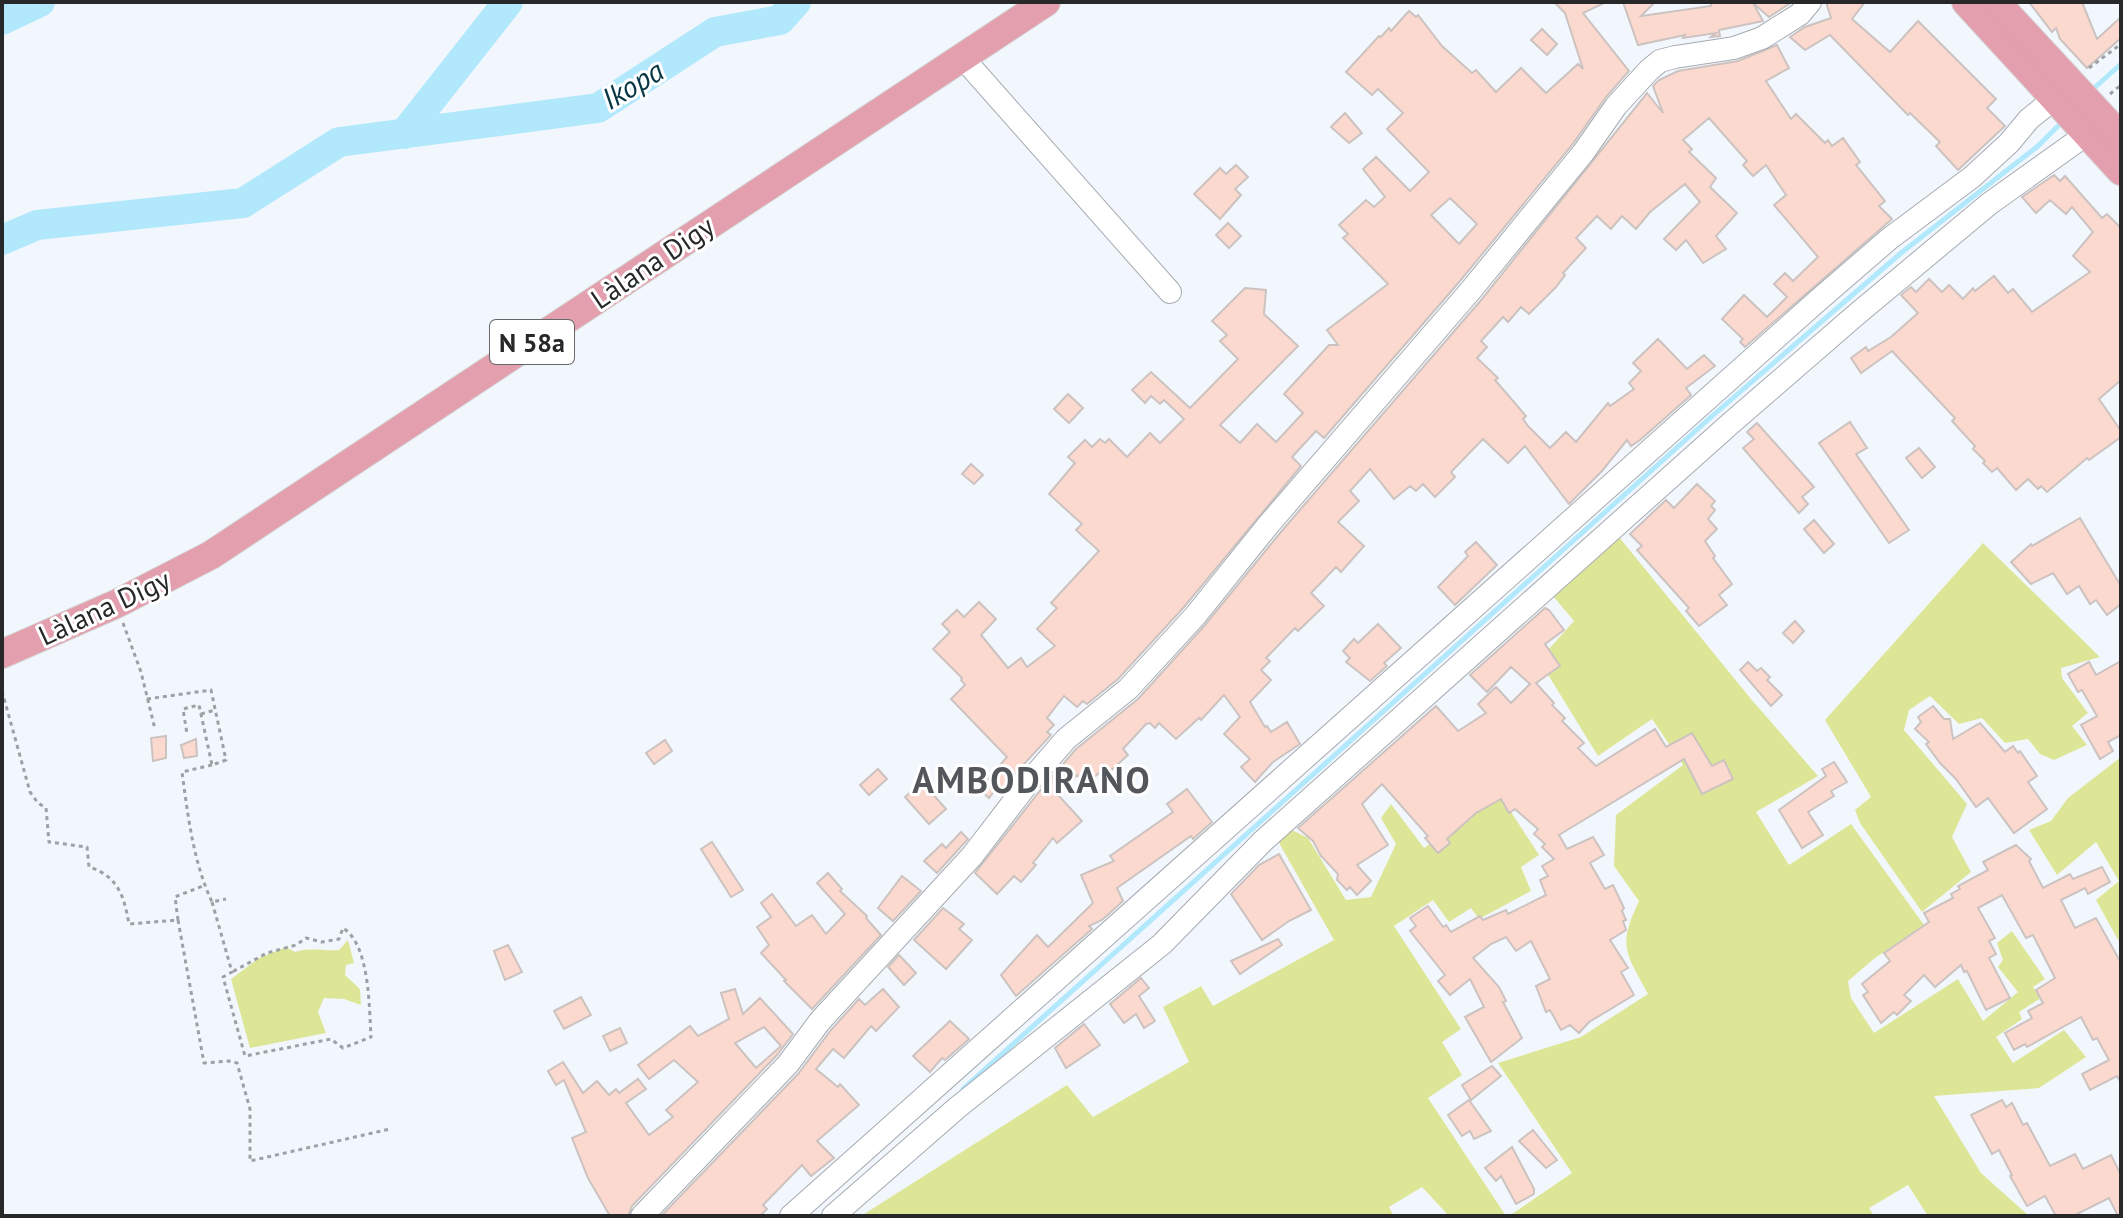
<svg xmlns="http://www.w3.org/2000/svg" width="2123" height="1218" font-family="'PT Sans',sans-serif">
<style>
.green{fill:#dde696}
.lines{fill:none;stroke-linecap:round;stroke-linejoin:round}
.stream{stroke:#b1e8fc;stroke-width:5}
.river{stroke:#b1e8fc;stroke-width:30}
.building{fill:#fcd9cf;stroke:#ccc3c1;stroke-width:2;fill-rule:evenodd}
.minor-casing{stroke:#a6abb1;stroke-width:24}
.major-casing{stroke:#d4d4d4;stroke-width:30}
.path{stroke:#9da1a5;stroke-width:3;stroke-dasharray:4 4;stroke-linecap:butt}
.minor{stroke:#fff;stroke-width:22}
.major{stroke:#e39fad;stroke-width:28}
.labels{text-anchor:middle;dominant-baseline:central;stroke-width:6;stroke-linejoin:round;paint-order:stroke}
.shield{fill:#fff;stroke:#67686a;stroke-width:2}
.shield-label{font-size:26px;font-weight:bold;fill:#26282a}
.street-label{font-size:28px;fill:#26282a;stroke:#fff}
.water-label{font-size:30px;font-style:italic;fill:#063644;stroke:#fff}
.district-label{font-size:36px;font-weight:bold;letter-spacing:2px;fill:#53575c;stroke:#fff}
</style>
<rect width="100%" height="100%" fill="#f2f7fd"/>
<g class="green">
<path d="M1619,537L1751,699L1818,776L1756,812L1789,865L1851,824L1924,925L1875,958L1848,981L1851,998L1874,1033L1958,979L1983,1021L2018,992L1998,967L2003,960L1997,943L2012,931L2045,979L2033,987L2041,998L2019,1012L2022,1019L1996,1037L2013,1063L2064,1030L2086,1057L2039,1088L1934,1096L1981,1173L2029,1216H1928L1908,1185L1869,1208L1874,1216H1509L1572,1173L1498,1063L1581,1037L1648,994C1626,952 1617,947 1639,901L1614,866L1616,815L1683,765L1652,719L1598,756L1539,660L1574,621L1553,596Z"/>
<polygon points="1983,543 2100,657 2061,668 2062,678 2088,713 2072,726 2087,745 2054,760 2040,754 2028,739 2005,743 1982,718 1959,724 1930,696 1909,710 1904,730 1967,804 1952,837 1971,872 1922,912 1860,823 1855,810 1871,797 1825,720"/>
<polygon points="2121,757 2121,945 2096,900 2119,881 2096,842 2057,875 2029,830 2051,821 2068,798"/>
<polygon points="1500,795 1539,855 1521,867 1531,891 1479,919 1471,908 1449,922 1433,900 1394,926 1461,1029 1442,1042 1462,1075 1428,1098 1506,1216 1449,1216 1422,1187 1389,1207 1394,1216 861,1216 1067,1085 1093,1117 1189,1062 1163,1007 1201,986 1213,1006 1334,940 1278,841 1292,830 1308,838 1346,900 1371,897 1396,844 1381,818 1391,804 1424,848"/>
<path d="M348,940L354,963L346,965L345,975L360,989L361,1005L344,999L324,998L318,1012L326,1033L250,1048L231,979L259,958L286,947L295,952C310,947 322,951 339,950Z"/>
</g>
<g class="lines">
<g class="stream">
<polyline points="2092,90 2121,64"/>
<polyline points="963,1089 1711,417 1901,253 2038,146 2063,121"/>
</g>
<g class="river">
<polyline points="2,20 40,2"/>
<polyline points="404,134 508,2"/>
<polyline points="2,240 37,225 243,203 339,142 598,108 715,32 780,20 796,2"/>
</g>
</g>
<g class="building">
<path d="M1554,2H1606L1583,13L1629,71L1606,97L1572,145L1460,281L1324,438L1316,431L1292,457L1301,466L1184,607L1118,679L1087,704L1083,701L1077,707L1064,696L1047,718L1054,725L1047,732L1051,735L1012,777L1014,778L1005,790L999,785L989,798L979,789L1007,757L951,699L965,685L961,680L962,678L933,649L950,632L942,624L957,610L964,617L979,602L996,619L981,635L1008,668L1021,658L1027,667L1055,646L1037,629L1057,608L1051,603L1099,551L1076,530L1082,524L1049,494L1075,463L1068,457L1085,440L1092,447L1100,439L1105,443L1109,439L1127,457L1150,433L1160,443L1184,419L1164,400L1160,404L1151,396L1145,403L1132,390L1151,372L1190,408L1238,359L1220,341L1227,335L1212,321L1245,288L1266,290L1264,314L1298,346L1220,425L1240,443L1257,424L1276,442L1303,413L1284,394L1329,345H1338L1327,330L1388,284L1343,238L1348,234L1339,225L1366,200L1374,207L1385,197L1363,169L1376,157L1410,191L1429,172L1387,129L1403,113L1378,89L1372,95L1346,72L1379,36L1381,37L1389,28L1391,31L1409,11L1416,17L1418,15L1442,46L1472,73L1476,70L1496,92L1521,68L1546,93L1578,64L1583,69L1565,13ZM1450,198L1477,224L1459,244L1431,215Z"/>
<polygon points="1623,2 1655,2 1641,16 1711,6 1711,2 1792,2 1769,17 1753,3 1763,21 1719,30 1720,36 1711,37 1716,33 1683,38 1685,35 1638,45"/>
<polygon points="1826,2 1865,2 1852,19 1890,52 1918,21 1996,99 1987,108 2005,126 1958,170 1936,146 1940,142 1910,113 1908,115 1830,35 1805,50 1790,37 1805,27 1831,18"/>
<polygon points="2029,2 2082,2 2097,39 2121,17 2121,38 2087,68 2060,39 2056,28 2052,32"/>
<polygon points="1542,29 1557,44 1547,55 1531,40"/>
<polygon points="1777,45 1789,68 1766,81 1791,119 1796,114 1825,143 1828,140 1832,146 1843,138 1860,162 1856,165 1885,201 1879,206 1892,219 1745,347 1740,342 1743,339 1722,319 1744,295 1767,317 1787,297 1774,284 1785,273 1793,281 1818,257 1774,205 1786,195 1766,165 1753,176 1743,165 1747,161 1709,118 1683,140 1692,149 1689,152 1716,178 1710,187 1737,213 1716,236 1726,249 1703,263 1686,240 1676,250 1664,239 1700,202 1685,184 1650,212 1636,229 1622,216 1611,229 1597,216 1576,238 1586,248 1563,273 1565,275 1556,287 1529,314 1521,307 1508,322 1503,317 1481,341 1487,347 1477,358 1498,378 1495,380 1526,416 1523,419 1528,426 1550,448 1566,432 1576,442 1608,403 1610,406 1634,389 1629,383 1641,371 1633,363 1658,339 1687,369 1704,355 1715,366 1686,388 1691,395 1640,440 1631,446 1627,440 1602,471 1569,504 1525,446 1508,463 1483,439 1451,472 1455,477 1435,497 1423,484 1416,491 1410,486 1394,499 1370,469 1350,491 1359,501 1338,522 1364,546 1341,572 1336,567 1311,593 1324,606 1298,631 1295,628 1266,658 1270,661 1261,670 1271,680 1250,702 1265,727 1267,726 1271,732 1287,722 1300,744 1273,762 1255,782 1241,767 1250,759 1224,734 1240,717 1224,695 1201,720 1199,718 1176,739 1159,723 1155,728 1150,723 1146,724 1123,749 1128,755 1106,775 1102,770 1086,785 1077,775 1058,795 1082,821 1057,843 1053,838 1033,863 1036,865 1021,882 1014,876 997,894 975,873 1039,792 1076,749 1138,699 1205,625 1280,533 1482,299 1647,93 1663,113 1653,86 1659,80 1678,71 1738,61"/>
<polygon points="1345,113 1362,133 1349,143 1331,127"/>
<polygon points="1236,165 1248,177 1235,189 1241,195 1220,219 1194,194 1220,168 1226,174"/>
<polygon points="2054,175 2060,181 2065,176 2102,218 2107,214 2121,228 2121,380 2099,399 2121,431 2121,437 2089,460 2087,458 2047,492 2041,486 2038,489 2028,479 2016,490 1997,468 1992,472 1983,463 1985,461 1973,449 1975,446 1952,421 1955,418 1892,351 1861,373 1851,358 1866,347 1868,351 1891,337 1918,313 1901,295 1911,287 1916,292 1929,279 1942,292 1949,285 1963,299 1973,288 1975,291 1994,276 2008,293 2013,289 2032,312 2090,272 2073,256 2093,232 2072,207 2066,214 2050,200 2036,213 2022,197"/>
<polygon points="1228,223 1241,236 1229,248 1216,235"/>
<polygon points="1068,394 1083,408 1069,423 1054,409"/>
<polygon points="1850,422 1867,448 1856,454 1909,530 1889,543 1819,443"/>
<polygon points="1757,423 1814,487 1802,497 1808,504 1799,513 1743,448 1754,439 1747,432"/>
<polygon points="1919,448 1935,467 1922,478 1906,458"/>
<polygon points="971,464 983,475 974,484 962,474"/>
<polygon points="1697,484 1715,501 1711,506 1715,510 1708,519 1717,529 1705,541 1715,556 1713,558 1732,584 1719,595 1727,605 1699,626 1686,611 1689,608 1637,550 1642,546 1630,534 1666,500 1674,508"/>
<polygon points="2080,518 2121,586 2121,604 2107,615 2096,600 2090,604 2079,586 2067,594 2053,573 2031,584 2011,562 2031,544 2032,546"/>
<polygon points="1814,520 1834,544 1824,553 1804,529"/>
<polygon points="1476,542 1497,565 1455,605 1438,587 1468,556 1465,552"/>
<polygon points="1545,608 1549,610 1564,630 1545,644 1560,666 1536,683 1554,703 1552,705 1565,718 1562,721 1584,743 1578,748 1596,766 1655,729 1666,747 1692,733 1712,766 1724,760 1733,779 1702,794 1684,759 1559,835 1567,849 1593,837 1604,855 1590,863 1605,889 1613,885 1624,908 1622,911 1626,920 1623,921 1626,930 1610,940 1628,968 1621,972 1634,995 1589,1022 1579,1033 1570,1025 1561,1030 1550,1010 1546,1012 1536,986 1550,979 1531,941 1516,951 1506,937 1491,944 1473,958 1499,987 1506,1001 1503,1002 1522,1038 1491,1062 1465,1017 1484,1007 1470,979 1450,995 1438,981 1445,975 1410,931 1416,926 1410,918 1428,906 1443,927 1446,925 1451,932 1480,916 1483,920 1506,910 1508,914 1546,895 1540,880 1548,876 1542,866 1554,859 1542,847 1545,844 1534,834 1538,829 1515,809 1509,813 1501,799 1476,813 1447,839 1450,843 1438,853 1425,838 1428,836 1382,784 1362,804 1388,845 1357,865 1371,881 1357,895 1350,887 1347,890 1337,880 1338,874 1321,856 1313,841 1298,828 1436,706 1458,731 1486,713 1478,704 1496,687 1511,703 1530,684 1511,667 1487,692 1470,675"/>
<polygon points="1795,621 1804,631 1793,643 1783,633"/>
<polygon points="1378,624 1401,648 1384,663 1387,666 1370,681 1346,662 1350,658 1343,651 1354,639 1358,643"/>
<polygon points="2121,661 2121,735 2108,742 2113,751 2100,759 2081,725 2097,716 2082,690 2078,692 2068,674 2089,662 2096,675"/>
<polygon points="1748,662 1757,671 1761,668 1770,677 1767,680 1782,695 1771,706 1740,670"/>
<polygon points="1933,706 1944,719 1950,719 1953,739 1980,723 2005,752 2013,746 2018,753 2020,751 2037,776 2028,782 2047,809 2014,833 1988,798 1976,807 1956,779 1940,763 1926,744 1929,742 1915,729 1921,722 1918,717"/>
<polygon points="166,736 166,758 153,761 151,738"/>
<polygon points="196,739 197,756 184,758 181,745"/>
<polygon points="665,740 672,751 654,764 646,753"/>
<polygon points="1834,762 1847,782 1831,791 1834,796 1808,812 1823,835 1802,848 1779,810 1826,776 1822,769"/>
<polygon points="878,769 887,779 869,795 860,785"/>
<polygon points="922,782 946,809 929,824 905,797"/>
<polygon points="1187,789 1212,822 1193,839 1191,836 1117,888 1123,901 1102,920 1089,926 1092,929 1016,996 1001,975 1037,935 1048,947 1093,903 1081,875 1114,861 1110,856 1173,812 1167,804"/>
<polygon points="961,832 968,839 937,873 924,861 942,844 946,848"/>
<polygon points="712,842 743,890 731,897 701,849"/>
<polygon points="2016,845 2031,859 2029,861 2043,888 2070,874 2073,879 2102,867 2110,882 2088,894 2085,888 2061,900 2075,928 2096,918 2121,963 2121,1083 2117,1076 2090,1090 2082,1074 2109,1060 2097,1038 2093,1040 2081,1017 2027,1047 2025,1044 2014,1050 2005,1033 2032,1018 2028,1011 2043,1003 2036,990 2055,978 2033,935 2026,938 2002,895 1978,908 1995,938 1989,941 1996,954 1989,958 2010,998 1986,1010 1967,971 1964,972 1961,965 1935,987 1924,975 1904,995 1911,1001 1897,1015 1894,1012 1881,1023 1863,995 1868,992 1862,984 1890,961 1884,953 1929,922 1924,913 1953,898 1951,894 1960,889 1958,886 1988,870 1983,862"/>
<polygon points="1279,854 1311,910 1289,921 1262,940 1231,894 1259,865"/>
<polygon points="828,873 842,889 840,891 867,916 866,918 881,935 812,1009 784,981 786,980 761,953 769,945 757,927 771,917 761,903 772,894 796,926 812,915 826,934 845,914 817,883"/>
<polygon points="902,876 921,891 893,921 878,908"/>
<polygon points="943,908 964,924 959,929 972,940 946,969 914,940"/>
<polygon points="1278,939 1282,945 1240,974 1231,961"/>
<polygon points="508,945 522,972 505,980 494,951"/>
<polygon points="899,955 916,973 904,985 888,967"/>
<polygon points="1141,978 1149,988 1139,996 1155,1021 1144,1028 1136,1014 1124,1023 1110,1004"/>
<path d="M735,989L743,1014L760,998L793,1034L777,1055L632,1206L628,1216H610L588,1178L572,1138L586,1132L564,1080L556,1085L548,1071L563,1062L583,1093L597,1081L609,1095L616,1089L619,1093L638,1079L646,1089L626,1103L649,1135L673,1117L666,1110L698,1082L674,1060L649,1079L638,1065L690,1026L698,1036L729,1019L721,993ZM764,1027L781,1046L756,1068L735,1043Z"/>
<polygon points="883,989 899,1007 876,1031 871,1026 844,1058 833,1049 816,1069 838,1087 840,1084 859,1105 817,1141 834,1158 811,1176 802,1165 763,1205 767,1209 760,1216 661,1216 798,1074 831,1030 859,999 865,1005"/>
<polygon points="581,997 591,1015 564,1029 554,1011"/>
<polygon points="950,1021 969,1039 945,1060 942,1058 930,1072 913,1056"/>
<polygon points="1084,1024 1100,1045 1066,1068 1055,1048"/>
<polygon points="620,1028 627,1043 610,1051 603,1036"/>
<polygon points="1492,1066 1501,1076 1471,1100 1462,1085"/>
<polygon points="1469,1100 1491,1131 1474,1139 1470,1131 1462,1136 1448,1115"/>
<polygon points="2002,1100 2006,1107 2012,1103 2023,1125 2027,1123 2050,1166 2075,1154 2083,1169 2111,1155 2121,1175 2121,1216 2118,1216 2109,1198 2073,1216 2056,1216 2045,1196 2027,1206 2010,1176 2012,1175 1999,1150 1992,1154 1971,1115"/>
<polygon points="1533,1130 1557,1160 1546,1168 1519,1141"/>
<polygon points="1512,1147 1534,1189 1534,1194 1516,1204 1501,1176 1496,1181 1485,1168"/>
</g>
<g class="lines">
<g class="minor-casing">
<g id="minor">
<polyline points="962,57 1170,292"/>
<polyline points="642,1216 788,1064 820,1021 972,856 1028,783 1066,739 1128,689 1195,616 1269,524 1471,290 1583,153 1616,106 1649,70 1660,61 1675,57 1734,48 1762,38 1800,14 1810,2"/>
<polyline points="791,1216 1815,303 1889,239 1972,177 2009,143 2029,119 2054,99"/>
<polyline points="833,1216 958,1107 1162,944 1263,841 1731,423 1857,314 1989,204 2087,134"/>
</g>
</g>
<g class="major-casing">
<g id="major">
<polyline points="1966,2 2121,171"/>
<polyline points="1996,2 2121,137"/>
<polyline points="2,654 116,604 211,555 1046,2"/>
</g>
</g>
<g class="path">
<polyline points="2089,68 2121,44"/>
<polyline points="2110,94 2121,85"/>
<polyline points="123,623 141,672 155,729"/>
<path d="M2,691L30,792L38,803L46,808L49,842L87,847L89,867C118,876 124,896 129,924L178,920L204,1063L229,1061L237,1063L250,1109V1161L390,1129"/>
<polyline points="147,699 211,690 226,760 212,765 199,705 183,709 187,734"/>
<polyline points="201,714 215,710"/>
<path d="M212,765L182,772C188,816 193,861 212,902L226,899"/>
<path d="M212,902L232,972L223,977L245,1056L331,1039L343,1048L371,1037C369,1007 370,945 343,928L339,939L322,942L306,938L296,945L267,953L232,972"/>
<polyline points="178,920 175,897 205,885"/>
</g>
<use href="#minor" class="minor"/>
<use href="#major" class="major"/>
</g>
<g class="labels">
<rect class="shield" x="490" y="320" width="84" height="44" rx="6"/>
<g class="shield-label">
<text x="532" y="342">N 58a</text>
</g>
<g class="street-label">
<text transform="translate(652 262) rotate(-34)">Làlana Digy</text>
<text transform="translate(104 607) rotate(-25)">Làlana Digy</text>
</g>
<g class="water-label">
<text transform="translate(632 84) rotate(-31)">Ikopa</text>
</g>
<g class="district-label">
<text x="1032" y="779">AMBODIRANO</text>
</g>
</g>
<rect width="2123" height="1218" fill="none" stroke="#26282a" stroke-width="8"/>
</svg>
